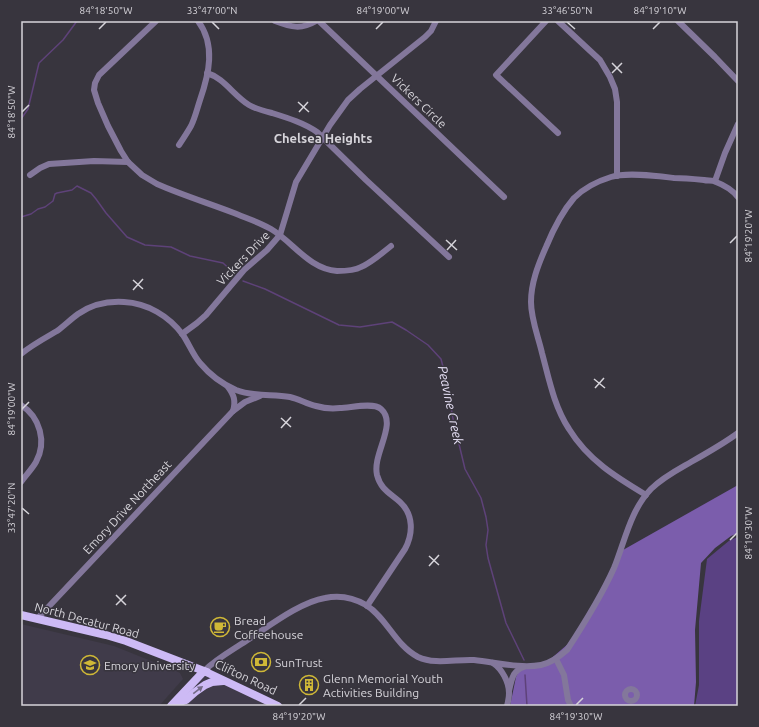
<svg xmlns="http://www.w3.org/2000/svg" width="759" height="727" font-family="Ubuntu,sans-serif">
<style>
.built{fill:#403b4a}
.green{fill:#5a4183}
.forest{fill:#7b5dac}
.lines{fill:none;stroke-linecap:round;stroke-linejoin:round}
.stream{stroke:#5e4279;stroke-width:1.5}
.minor{stroke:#83779b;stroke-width:6}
.major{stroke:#cdbaf5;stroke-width:8}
.oneway{fill:#746a87}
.ticks{fill:none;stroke:#d6d4da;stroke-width:1.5}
.labels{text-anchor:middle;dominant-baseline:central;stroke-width:3;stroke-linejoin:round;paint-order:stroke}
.street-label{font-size:12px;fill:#d6d4da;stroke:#38353e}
.poi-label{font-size:12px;fill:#d6d4da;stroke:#38353e;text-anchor:start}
.neighbourhood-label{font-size:13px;font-weight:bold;fill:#d6d4da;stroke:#38353e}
.water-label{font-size:13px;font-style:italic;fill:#e6e0f6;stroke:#38353e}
.neatline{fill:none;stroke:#d6d4da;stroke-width:1.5}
.ticks-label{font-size:10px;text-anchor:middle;fill:#d6d4da}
</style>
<rect width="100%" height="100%" fill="#38353e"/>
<g class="built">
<polygon points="21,624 114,646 176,671 180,673 183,679 159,706 21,706"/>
<polygon points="204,671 278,706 171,706"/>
</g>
<polygon class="green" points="738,537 738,706 695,706 699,685 699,621 707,559 730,540"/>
<polygon class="forest" points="738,485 738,533 731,536 715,548 701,563 695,630 696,682 694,706 510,706 516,677 519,671 547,662 568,644 598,602 623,550"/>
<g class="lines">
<g class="stream">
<polyline points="21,119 28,109 39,63 63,40 77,21"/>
<polyline points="21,217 31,214 38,209 45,207 53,201 55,194 57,193 72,190 77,186 91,193 96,199 106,213 127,237 145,245 171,247 190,256 223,263 234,273"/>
<polyline points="243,281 265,289 339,325 360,327 392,322 406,330 428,345 441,359 447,382 453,419 465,469 481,498 486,517 488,530 486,545 488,558 506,623 524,660"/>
<polyline points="525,675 527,706"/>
</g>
<g class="minor">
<path d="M156,21L99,75L95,83L94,90L98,103L108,126L121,151L128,162L142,175L157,184C182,195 208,203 234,213C246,218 259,222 271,229C293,242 309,269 337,271C344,271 354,271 361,267C371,263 382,253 391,246"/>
<path d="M275,21C291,27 301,30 316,21"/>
<polyline points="319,21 504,197"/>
<polyline points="546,21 496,75 558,133"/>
<polyline points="558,21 600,60 610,77 615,89 617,102 617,176"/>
<polyline points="678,21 715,57 738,81"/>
<path d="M207,73C224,78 234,96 249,105C256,109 264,111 272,113C288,118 304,123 317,132L366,180L449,257"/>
<path d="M179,145C183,139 187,133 191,126C195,118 197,109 200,100C209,74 216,45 198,21"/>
<polyline points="30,175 40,168 49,164 94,161 128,162"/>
<polyline points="715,181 725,153 738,124"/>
<polyline points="182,334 197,323 206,315 244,270 267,250 280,235 287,212 296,182 330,125 348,100 360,89 425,37 431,31 436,21"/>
<path d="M21,354C32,345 45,338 57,331C64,326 71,319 78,314C91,305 108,301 124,302C147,303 169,316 183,335C189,344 193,355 200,363C210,375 222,384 236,390C254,397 272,394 290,397C299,399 307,404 316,406C323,408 332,409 340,408C350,408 373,402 381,409C398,424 372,454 377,475C381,490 390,493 400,502C414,515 413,534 405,549L367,606"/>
<path d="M228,387C234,395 236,401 233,411"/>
<path d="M21,405C40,417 47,442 36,462C32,469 26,475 21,482"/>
<path d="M646,495C616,477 588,460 569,429C554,406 549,379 542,353C538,336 531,319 531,302C531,283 538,265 546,247C553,230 561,213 574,198C584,188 598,181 611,177C627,172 657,176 674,178C684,178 694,179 704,180C708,181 713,180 716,182C724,185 733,191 738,197"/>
<polyline points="37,619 233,411 245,402 260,396"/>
<polyline points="556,659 564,675 568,700 571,706"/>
<path d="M493,663C502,669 509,682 509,693C509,697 508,702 507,706"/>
<path d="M204,671C216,659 231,651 246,641C268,627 300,602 325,598C339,595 354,598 366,605C387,618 395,645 418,657C435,665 456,659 474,660C495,662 520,669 541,665C551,663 559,657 567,650C584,624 601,597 614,568C625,541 630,511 651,489C663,477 677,470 691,462C707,453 723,444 738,433"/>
<circle cx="631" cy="695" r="6"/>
<path d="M509,691C512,679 512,671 524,667"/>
</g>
<g class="major">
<polyline points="21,615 106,635 126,641 204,671 278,706"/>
<polyline points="174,704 186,700 195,692 205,685 212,682 223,681"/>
<polyline points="171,706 204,671 207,672"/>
</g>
</g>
<defs><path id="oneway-solid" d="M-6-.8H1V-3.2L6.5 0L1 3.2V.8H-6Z"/></defs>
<use class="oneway" href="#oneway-solid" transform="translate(198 690) rotate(-38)"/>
<path class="ticks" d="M212,22L219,29M567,22L575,29M99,29L106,22M376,29L383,22M653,29L660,22M612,63L622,73M612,73L622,63M298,102L309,112M22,112L29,105M299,112L308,102M446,240L457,250M730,243L737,236M447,250L456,240M133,280L143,289M133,290L143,279M594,379L605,388M595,388L604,378M22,409L29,402M281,418L291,427M281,428L291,417M22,508L29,514M730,540L737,533M429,556L439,565M429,566L439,555M116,595L126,605M116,605L126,595M299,705L306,698M576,705L583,698"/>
<defs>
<g id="cafe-ring" transform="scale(1)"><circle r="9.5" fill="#38353e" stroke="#cfb837" stroke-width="1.5"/><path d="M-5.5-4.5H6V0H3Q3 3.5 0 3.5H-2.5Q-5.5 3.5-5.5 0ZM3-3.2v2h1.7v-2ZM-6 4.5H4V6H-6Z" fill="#cfb837"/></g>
<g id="bank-ring" transform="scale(1)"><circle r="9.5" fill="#38353e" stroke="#cfb837" stroke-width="1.5"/><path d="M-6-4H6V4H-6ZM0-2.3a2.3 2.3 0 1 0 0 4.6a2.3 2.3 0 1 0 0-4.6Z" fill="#cfb837"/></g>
<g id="university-ring" transform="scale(1)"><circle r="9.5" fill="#38353e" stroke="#cfb837" stroke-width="1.5"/><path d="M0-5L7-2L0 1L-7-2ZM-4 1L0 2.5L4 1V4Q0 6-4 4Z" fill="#cfb837"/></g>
<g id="building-ring" transform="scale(1)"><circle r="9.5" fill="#38353e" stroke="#cfb837" stroke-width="1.5"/><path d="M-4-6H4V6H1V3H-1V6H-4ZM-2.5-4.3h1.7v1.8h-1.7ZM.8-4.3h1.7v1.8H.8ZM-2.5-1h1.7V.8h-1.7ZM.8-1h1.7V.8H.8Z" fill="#cfb837"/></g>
</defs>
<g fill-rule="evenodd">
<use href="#cafe-ring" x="220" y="627"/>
<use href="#bank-ring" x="261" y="662"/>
<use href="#university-ring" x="90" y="665"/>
<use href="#building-ring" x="309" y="685"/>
</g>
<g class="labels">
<g class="street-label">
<text transform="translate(419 101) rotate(44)">Vickers Circle</text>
<text transform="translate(243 258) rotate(-46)">Vickers Drive</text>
<text transform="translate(127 507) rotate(-47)">Emory Drive Northeast</text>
<text transform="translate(87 620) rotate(15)">North Decatur Road</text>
<text transform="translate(246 677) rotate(25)">Clifton Road</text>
</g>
<g class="poi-label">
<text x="234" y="620">Bread<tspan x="234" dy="14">Coffeehouse</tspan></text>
<text x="275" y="662">SunTrust</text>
<text x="104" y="665">Emory University</text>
<text x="323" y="678">Glenn Memorial Youth<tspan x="323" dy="14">Activities Building</tspan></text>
</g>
<g class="neighbourhood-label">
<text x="323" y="138">Chelsea Heights</text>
</g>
<g class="water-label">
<text transform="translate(451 405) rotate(78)">Peavine Creek</text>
</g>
</g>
<rect width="759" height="727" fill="none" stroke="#38353e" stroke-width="44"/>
<rect x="22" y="22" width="715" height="683" class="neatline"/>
<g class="ticks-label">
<text x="106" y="14">84°18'50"W</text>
<text x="212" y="14">33°47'00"N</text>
<text x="383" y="14">84°19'00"W</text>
<text x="567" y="14">33°46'50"N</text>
<text x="660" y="14">84°19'10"W</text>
<text transform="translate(11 112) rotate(-90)" y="4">84°18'50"W</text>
<text transform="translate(748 236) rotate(-90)" y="4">84°19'20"W</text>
<text transform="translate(11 409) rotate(-90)" y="4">84°19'00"W</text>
<text transform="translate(11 508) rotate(-90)" y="4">33°47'20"N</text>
<text transform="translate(748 533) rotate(-90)" y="4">84°19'30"W</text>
<text x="299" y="720">84°19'20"W</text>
<text x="576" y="720">84°19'30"W</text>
</g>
</svg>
